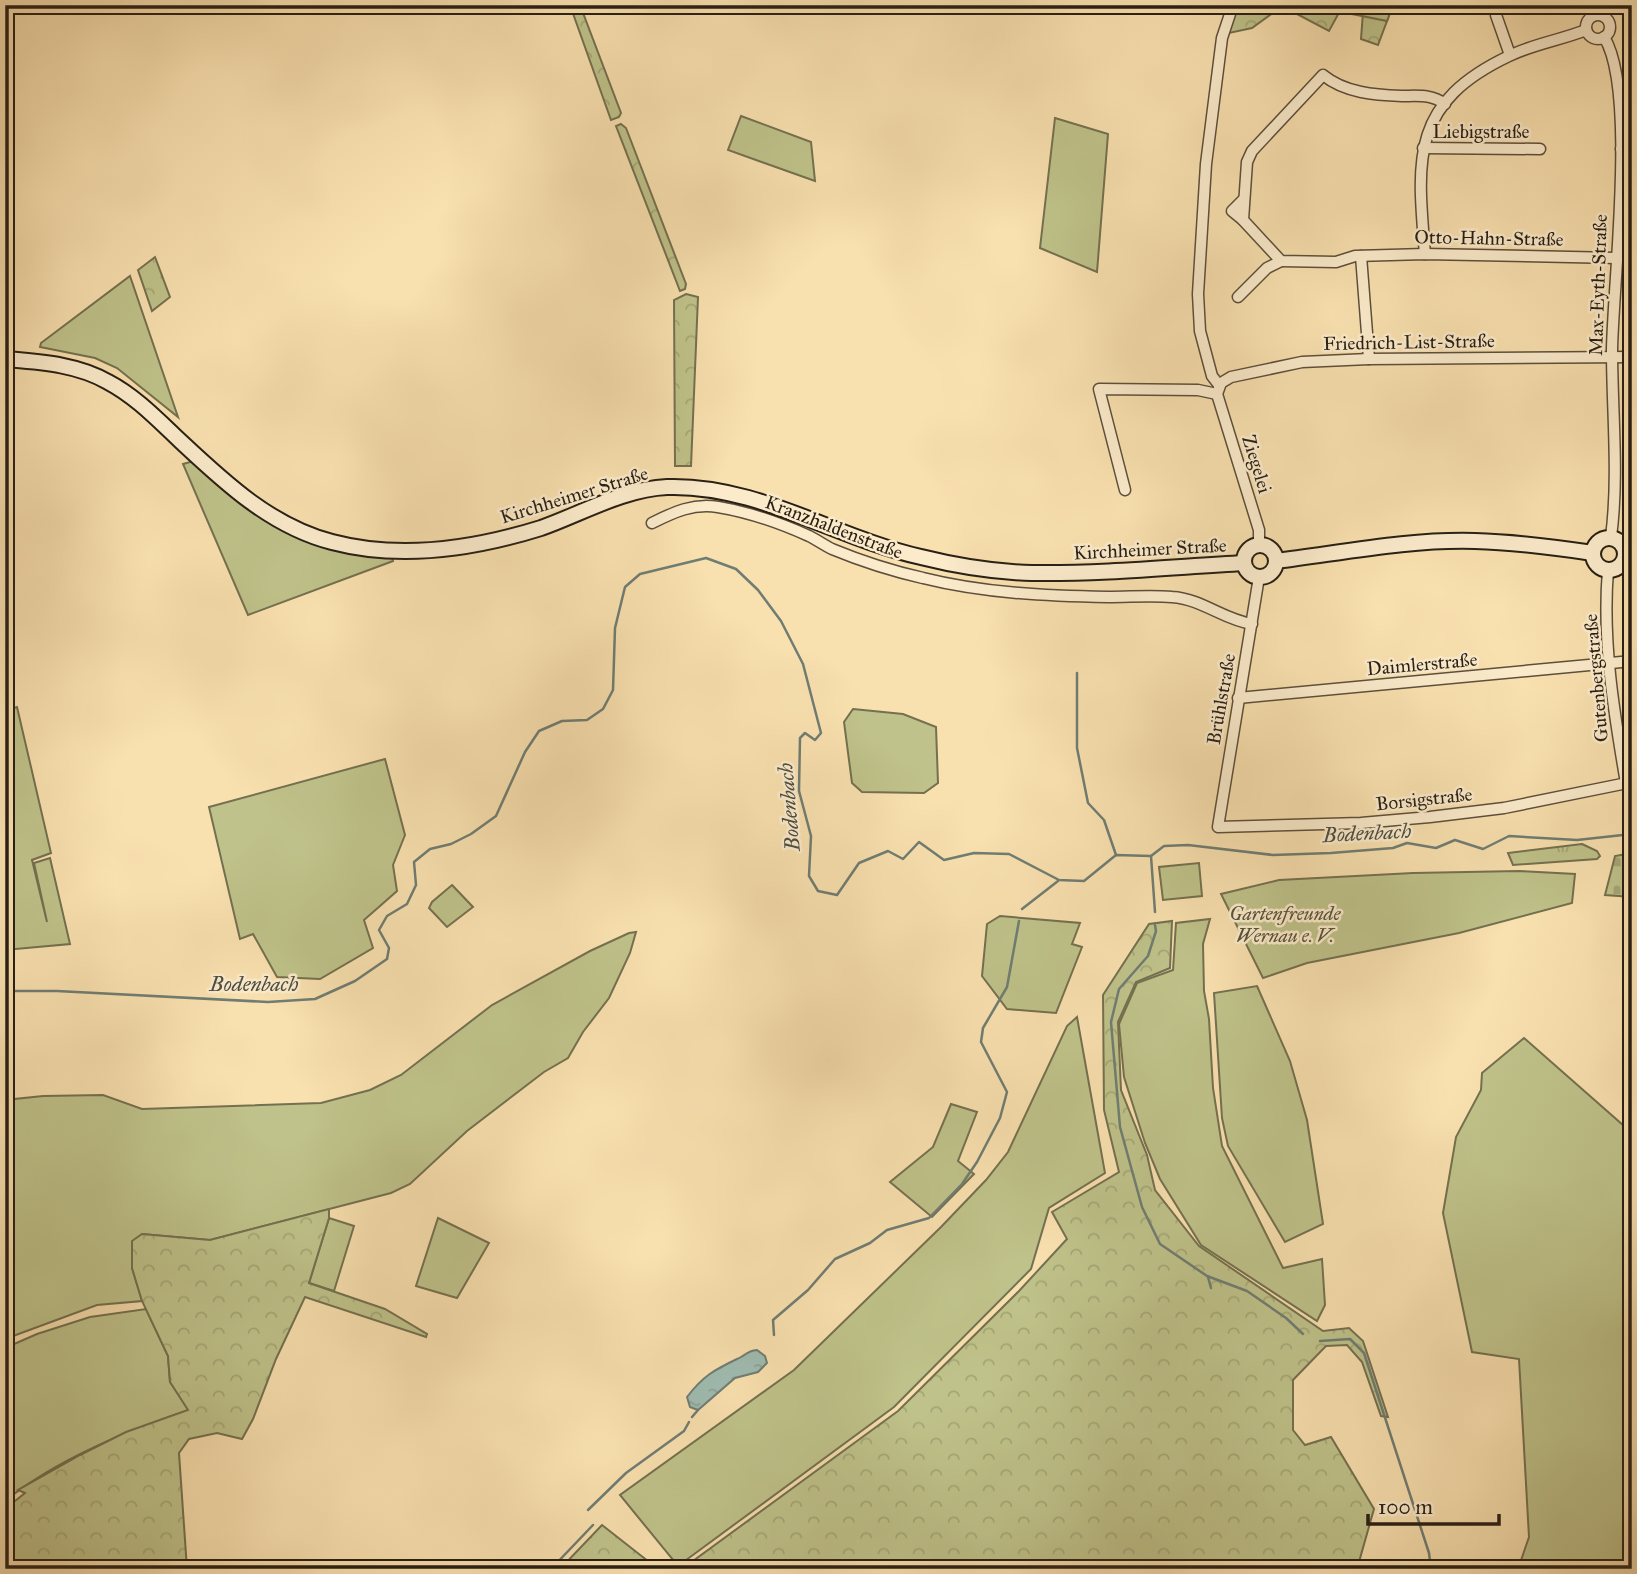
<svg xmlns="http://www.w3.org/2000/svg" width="1637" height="1574" font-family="'IM FELL Great Primer',serif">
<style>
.green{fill:#bfc28a;stroke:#747050;stroke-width:2}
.forest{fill:url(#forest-crowns);stroke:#747050;stroke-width:2}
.cemetery{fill:url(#cemetery-stones);stroke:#747050;stroke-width:2}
.park{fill:url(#park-tufts);stroke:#747050;stroke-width:2}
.water{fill:url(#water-ripples);stroke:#6f7d73;stroke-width:2}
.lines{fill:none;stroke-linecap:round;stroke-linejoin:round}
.stream{stroke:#6f7d73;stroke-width:2.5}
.street-casing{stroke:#5c4f3c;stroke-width:13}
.secondary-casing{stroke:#281f15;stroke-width:18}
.street{stroke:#fbebcb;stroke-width:10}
.secondary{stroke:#fbebcb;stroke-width:14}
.labels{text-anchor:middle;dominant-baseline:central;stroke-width:5;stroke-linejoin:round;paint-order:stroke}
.street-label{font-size:19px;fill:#281f15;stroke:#fbebcb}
.park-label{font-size:19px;font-style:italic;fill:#555038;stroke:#fbebcb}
.water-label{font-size:21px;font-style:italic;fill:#4c4e44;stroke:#fbebcb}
</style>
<defs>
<pattern id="forest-crowns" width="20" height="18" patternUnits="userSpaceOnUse" patternTransform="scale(1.75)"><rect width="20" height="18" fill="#bfc28a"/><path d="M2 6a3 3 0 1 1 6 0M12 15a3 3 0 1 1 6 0" fill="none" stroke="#a4a676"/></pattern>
<pattern id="cemetery-stones" width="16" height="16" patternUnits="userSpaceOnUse" patternTransform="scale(1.75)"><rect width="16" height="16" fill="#bfc28a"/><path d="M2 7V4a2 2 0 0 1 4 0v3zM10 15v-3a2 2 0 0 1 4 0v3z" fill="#a4a676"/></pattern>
<pattern id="park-tufts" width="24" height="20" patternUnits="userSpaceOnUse" patternTransform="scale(1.75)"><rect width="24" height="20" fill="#bfc28a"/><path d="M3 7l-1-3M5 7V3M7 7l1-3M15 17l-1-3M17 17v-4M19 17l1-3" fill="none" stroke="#a4a676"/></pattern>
<pattern id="water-ripples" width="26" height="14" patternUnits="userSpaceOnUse" patternTransform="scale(1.75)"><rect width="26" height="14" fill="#9fbcb1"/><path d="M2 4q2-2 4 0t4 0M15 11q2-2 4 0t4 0" fill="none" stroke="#89a197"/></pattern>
</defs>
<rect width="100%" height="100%" fill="#f9e0af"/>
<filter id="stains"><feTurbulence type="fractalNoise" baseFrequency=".00286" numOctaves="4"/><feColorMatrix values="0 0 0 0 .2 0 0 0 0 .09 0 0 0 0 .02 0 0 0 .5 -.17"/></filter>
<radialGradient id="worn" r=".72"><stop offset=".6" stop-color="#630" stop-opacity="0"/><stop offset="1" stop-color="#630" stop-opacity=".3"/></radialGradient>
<g class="green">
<polygon points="741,116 811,142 815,181 728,150"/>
<polygon points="1055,118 1108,134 1097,272 1040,248"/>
<polygon points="130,276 178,417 117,368 95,358 40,347 41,343"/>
<polygon points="194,461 260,515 392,557 393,561 248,615 183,464"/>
<polygon points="17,707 51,853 32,860 47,922 34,863 50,858 70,944 5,950 5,872 11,891 6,869 10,868 5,849 5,711"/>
<polygon points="853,709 903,714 936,727 938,783 924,793 862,792 852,783 844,722"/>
<polygon points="385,759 405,835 393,865 397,891 364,920 373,948 320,979 277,977 253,934 240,939 209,807"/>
<polygon points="1199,863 1202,896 1163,900 1159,867"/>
<polygon points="1519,871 1575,874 1572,903 1459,933 1307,963 1263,978 1221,894 1279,880 1413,873"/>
<polygon points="452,885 473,907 447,927 429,908 432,902"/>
<polygon points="1000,916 1080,923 1072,944 1082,947 1056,1013 1007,1009 982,976 987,924"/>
<polygon points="1210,919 1203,944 1204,991 1209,1019 1213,1088 1222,1146 1283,1268 1322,1259 1325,1305 1317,1321 1201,1245 1160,1179 1145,1143 1124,1077 1119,1024 1137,983 1173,970 1176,923"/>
<polygon points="636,932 630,953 609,998 583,1032 568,1058 544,1072 467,1131 410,1184 391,1193 210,1240 142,1234 132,1268 142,1301 97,1305 5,1339 5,1100 43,1096 103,1095 142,1109 321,1103 370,1090 401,1075 492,1005 590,951 629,933"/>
<polygon points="1257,986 1290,1061 1307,1120 1323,1224 1285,1242 1228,1146 1222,1118 1214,993"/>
<polygon points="1077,1017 1105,1173 1049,1208 1031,1269 894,1407 678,1566 620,1495 794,1370 941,1227 986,1180 1008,1152 1067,1026"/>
<polygon points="1524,1038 1632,1133 1632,1569 1518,1569 1529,1537 1519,1359 1472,1352 1443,1213 1456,1137 1481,1090 1482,1073"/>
<polygon points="951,1104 977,1112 958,1161 974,1174 932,1217 890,1182 933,1147"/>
<polygon points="329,1218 354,1226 334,1291 309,1283"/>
<polygon points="438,1218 489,1243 457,1298 416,1286"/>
<path d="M146,1309L168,1356L170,1382L189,1410C125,1432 59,1458 5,1501V1348L37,1334L90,1317Z"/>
</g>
<g class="forest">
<polygon points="570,5 580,5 621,113 619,117 611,120"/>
<polygon points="1237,5 1393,5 1378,45 1361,39 1363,12 1341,9 1329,31 1297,14 1277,10 1252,28 1229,33"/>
<polygon points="621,124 626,128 686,284 685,289 680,291 616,126"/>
<polygon points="155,257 170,297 152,311 138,270"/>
<polygon points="686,294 698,297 691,466 675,466 674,300"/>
<polygon points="1172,921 1170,968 1136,982 1118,1022 1121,1090 1147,1155 1155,1190 1199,1246 1323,1331 1349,1328 1363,1341 1388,1417 1381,1416 1362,1362 1347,1345 1326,1346 1293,1380 1293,1430 1305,1445 1331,1437 1374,1509 1357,1569 682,1569 898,1411 1019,1291 1067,1239 1052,1212 1119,1172 1104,1110 1103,995 1149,924"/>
<polygon points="329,1209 329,1218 309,1283 385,1309 427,1334 426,1337 305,1297 276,1359 253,1419 242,1439 217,1433 189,1439 179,1453 187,1569 5,1567 5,1509 25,1493 18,1490 80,1455 126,1432 188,1410 170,1382 168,1356 142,1301 132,1268 132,1241 142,1234 210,1240"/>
<polygon points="602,1525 658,1569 560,1569"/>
</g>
<polygon class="cemetery" points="1632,853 1632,897 1605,895 1615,856"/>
<g class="park">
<polygon points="1307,5 1393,5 1387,21"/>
<polygon points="1582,844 1597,851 1600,856 1597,859 1513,865 1508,853"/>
</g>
<path class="water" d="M757,1350L765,1356L767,1363L758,1372L735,1378L698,1410L690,1407L687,1397C703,1376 714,1370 737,1359C745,1356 746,1351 757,1350Z"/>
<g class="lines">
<g class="stream">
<polyline points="1077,673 1077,748 1088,803 1104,820 1116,855"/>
<polyline points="1151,856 1155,912"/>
<polyline points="1022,909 1058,881"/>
<polyline points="1155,925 1156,931 1148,956 1119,989 1111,1022 1120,1127 1142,1207 1160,1244 1207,1276 1247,1291 1286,1318 1303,1334"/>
<polyline points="5,991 57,991 268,1002 315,999 355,981 387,959 389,948 379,930 387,916 407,904 416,885 414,862 430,849 451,844 471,834 496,816 525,752 539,731 562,721 587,720 603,709 613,690 615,628 625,587 640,574 706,558 736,569 758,590 781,621 803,664 821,733 815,740 805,733 800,738 799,791 811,836 809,876 818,891 837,895 859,863 888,851 903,859 919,842 944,860 974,853 1009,854 1059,880 1084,881 1116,855 1151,856 1164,846 1188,845 1273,855 1331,853 1393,848 1407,843 1436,848 1455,840 1483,849 1509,836 1577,840 1632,834"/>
<polyline points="1208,1277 1211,1288"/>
<polyline points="774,1335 773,1320 808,1290 835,1259 870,1243 887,1230 929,1218 962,1184 977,1162 1000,1118 1007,1092 981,1042 983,1028 1007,987 1019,921"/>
<polyline points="1320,1341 1350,1339 1364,1353 1429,1553 1431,1569"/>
<polyline points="692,1417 698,1410"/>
<polyline points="588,1510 626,1473 684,1431 689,1422"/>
<polyline points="551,1569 593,1525"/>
</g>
<g class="street-casing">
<g id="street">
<polyline points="1496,5 1496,15 1510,55"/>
<circle cx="1598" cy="27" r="12"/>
<path d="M1604,37C1637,89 1613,282 1612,350C1612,412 1619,476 1611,537"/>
<path d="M1445,104C1431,94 1419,96 1402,96C1375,95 1345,93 1323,75L1252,151L1247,162L1243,220L1281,261L1336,262L1355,256L1425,254L1617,258"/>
<polyline points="1423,148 1540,149"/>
<polyline points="1621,149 1632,147"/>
<polyline points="1243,220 1232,211 1244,199"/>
<path d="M1425,254C1417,159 1410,103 1509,56C1533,44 1561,40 1586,30"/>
<polyline points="1361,256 1369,359"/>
<polyline points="1238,297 1267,268 1281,261"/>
<polyline points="1219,385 1212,376 1200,331 1198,294 1206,164 1222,38 1233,5"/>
<polyline points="1217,394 1221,383 1231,377 1302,362 1369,359 1632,357"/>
<polyline points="1217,394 1259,530 1259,545"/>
<polyline points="1125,490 1099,389 1198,390 1217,394"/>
<path d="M652,523C674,512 693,503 718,507C749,512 780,523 809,536C817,540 824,545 832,549C861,561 892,571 923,578C983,593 1047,596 1108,597C1130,597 1151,595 1172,597C1202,599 1224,620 1252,624"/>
<path d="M1608,570C1602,641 1614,713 1626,783"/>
<polyline points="1259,577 1218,827 1361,823 1430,817 1504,808 1632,782"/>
<polyline points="1238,698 1632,661"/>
</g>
</g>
<g class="secondary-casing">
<g id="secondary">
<path d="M5,359C40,362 77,364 108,382C133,395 154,416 175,436C221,479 269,526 332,542C400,560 474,549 541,528C581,514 623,489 667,487C757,484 835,538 921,557C957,566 994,572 1032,573C1102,574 1173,567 1244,563"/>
<circle cx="1609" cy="554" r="16"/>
<circle cx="1260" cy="561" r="16"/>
<path d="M1276,561C1341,553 1409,539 1475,541C1514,542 1553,547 1593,553"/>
</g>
</g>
<use href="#street" class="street"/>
<use href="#secondary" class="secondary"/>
</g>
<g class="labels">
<g class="street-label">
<text x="1481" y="131">Liebigstraße</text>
<text transform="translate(1489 238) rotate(1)">Otto-Hahn-Straße</text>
<text transform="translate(1598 285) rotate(-88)">Max-Eyth-Straße</text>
<text transform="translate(1409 342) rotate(-1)">Friedrich-List-Straße</text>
<text transform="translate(1257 464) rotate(73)">Ziegelei</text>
<text transform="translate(574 495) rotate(-17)">Kirchheimer Straße</text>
<text transform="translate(834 527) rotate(21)">Kranzhaldenstraße</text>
<text transform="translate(1150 549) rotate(-3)">Kirchheimer Straße</text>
<text transform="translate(1422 664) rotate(-5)">Daimlerstraße</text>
<text transform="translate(1596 678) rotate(-95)">Gutenbergstraße</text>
<text transform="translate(1221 699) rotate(-80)">Brühlstraße</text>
<text transform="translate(1424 799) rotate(-6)">Borsigstraße</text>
</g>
<g class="park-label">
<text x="1285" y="913">Gartenfreunde<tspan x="1285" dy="22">Wernau e. V.</tspan></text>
</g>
<g class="water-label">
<text transform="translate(789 807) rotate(-95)">Bodenbach</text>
<text transform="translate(1367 833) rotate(-3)">Bodenbach</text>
<text x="254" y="984">Bodenbach</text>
</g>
</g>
<rect width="1637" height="1574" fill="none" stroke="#f9e0af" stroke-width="28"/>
<rect x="7" y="7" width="1623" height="1560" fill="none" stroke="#281f15" stroke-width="3.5"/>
<rect x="14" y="14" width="1609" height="1546" fill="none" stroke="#281f15" stroke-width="2"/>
<path d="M1368 1514v10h131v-10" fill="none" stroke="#281f15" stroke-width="3.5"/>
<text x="1378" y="1514" font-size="21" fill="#281f15" stroke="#fbebcb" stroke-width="5" paint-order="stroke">100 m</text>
<rect width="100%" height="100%" filter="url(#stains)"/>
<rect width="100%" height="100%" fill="url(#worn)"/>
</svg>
